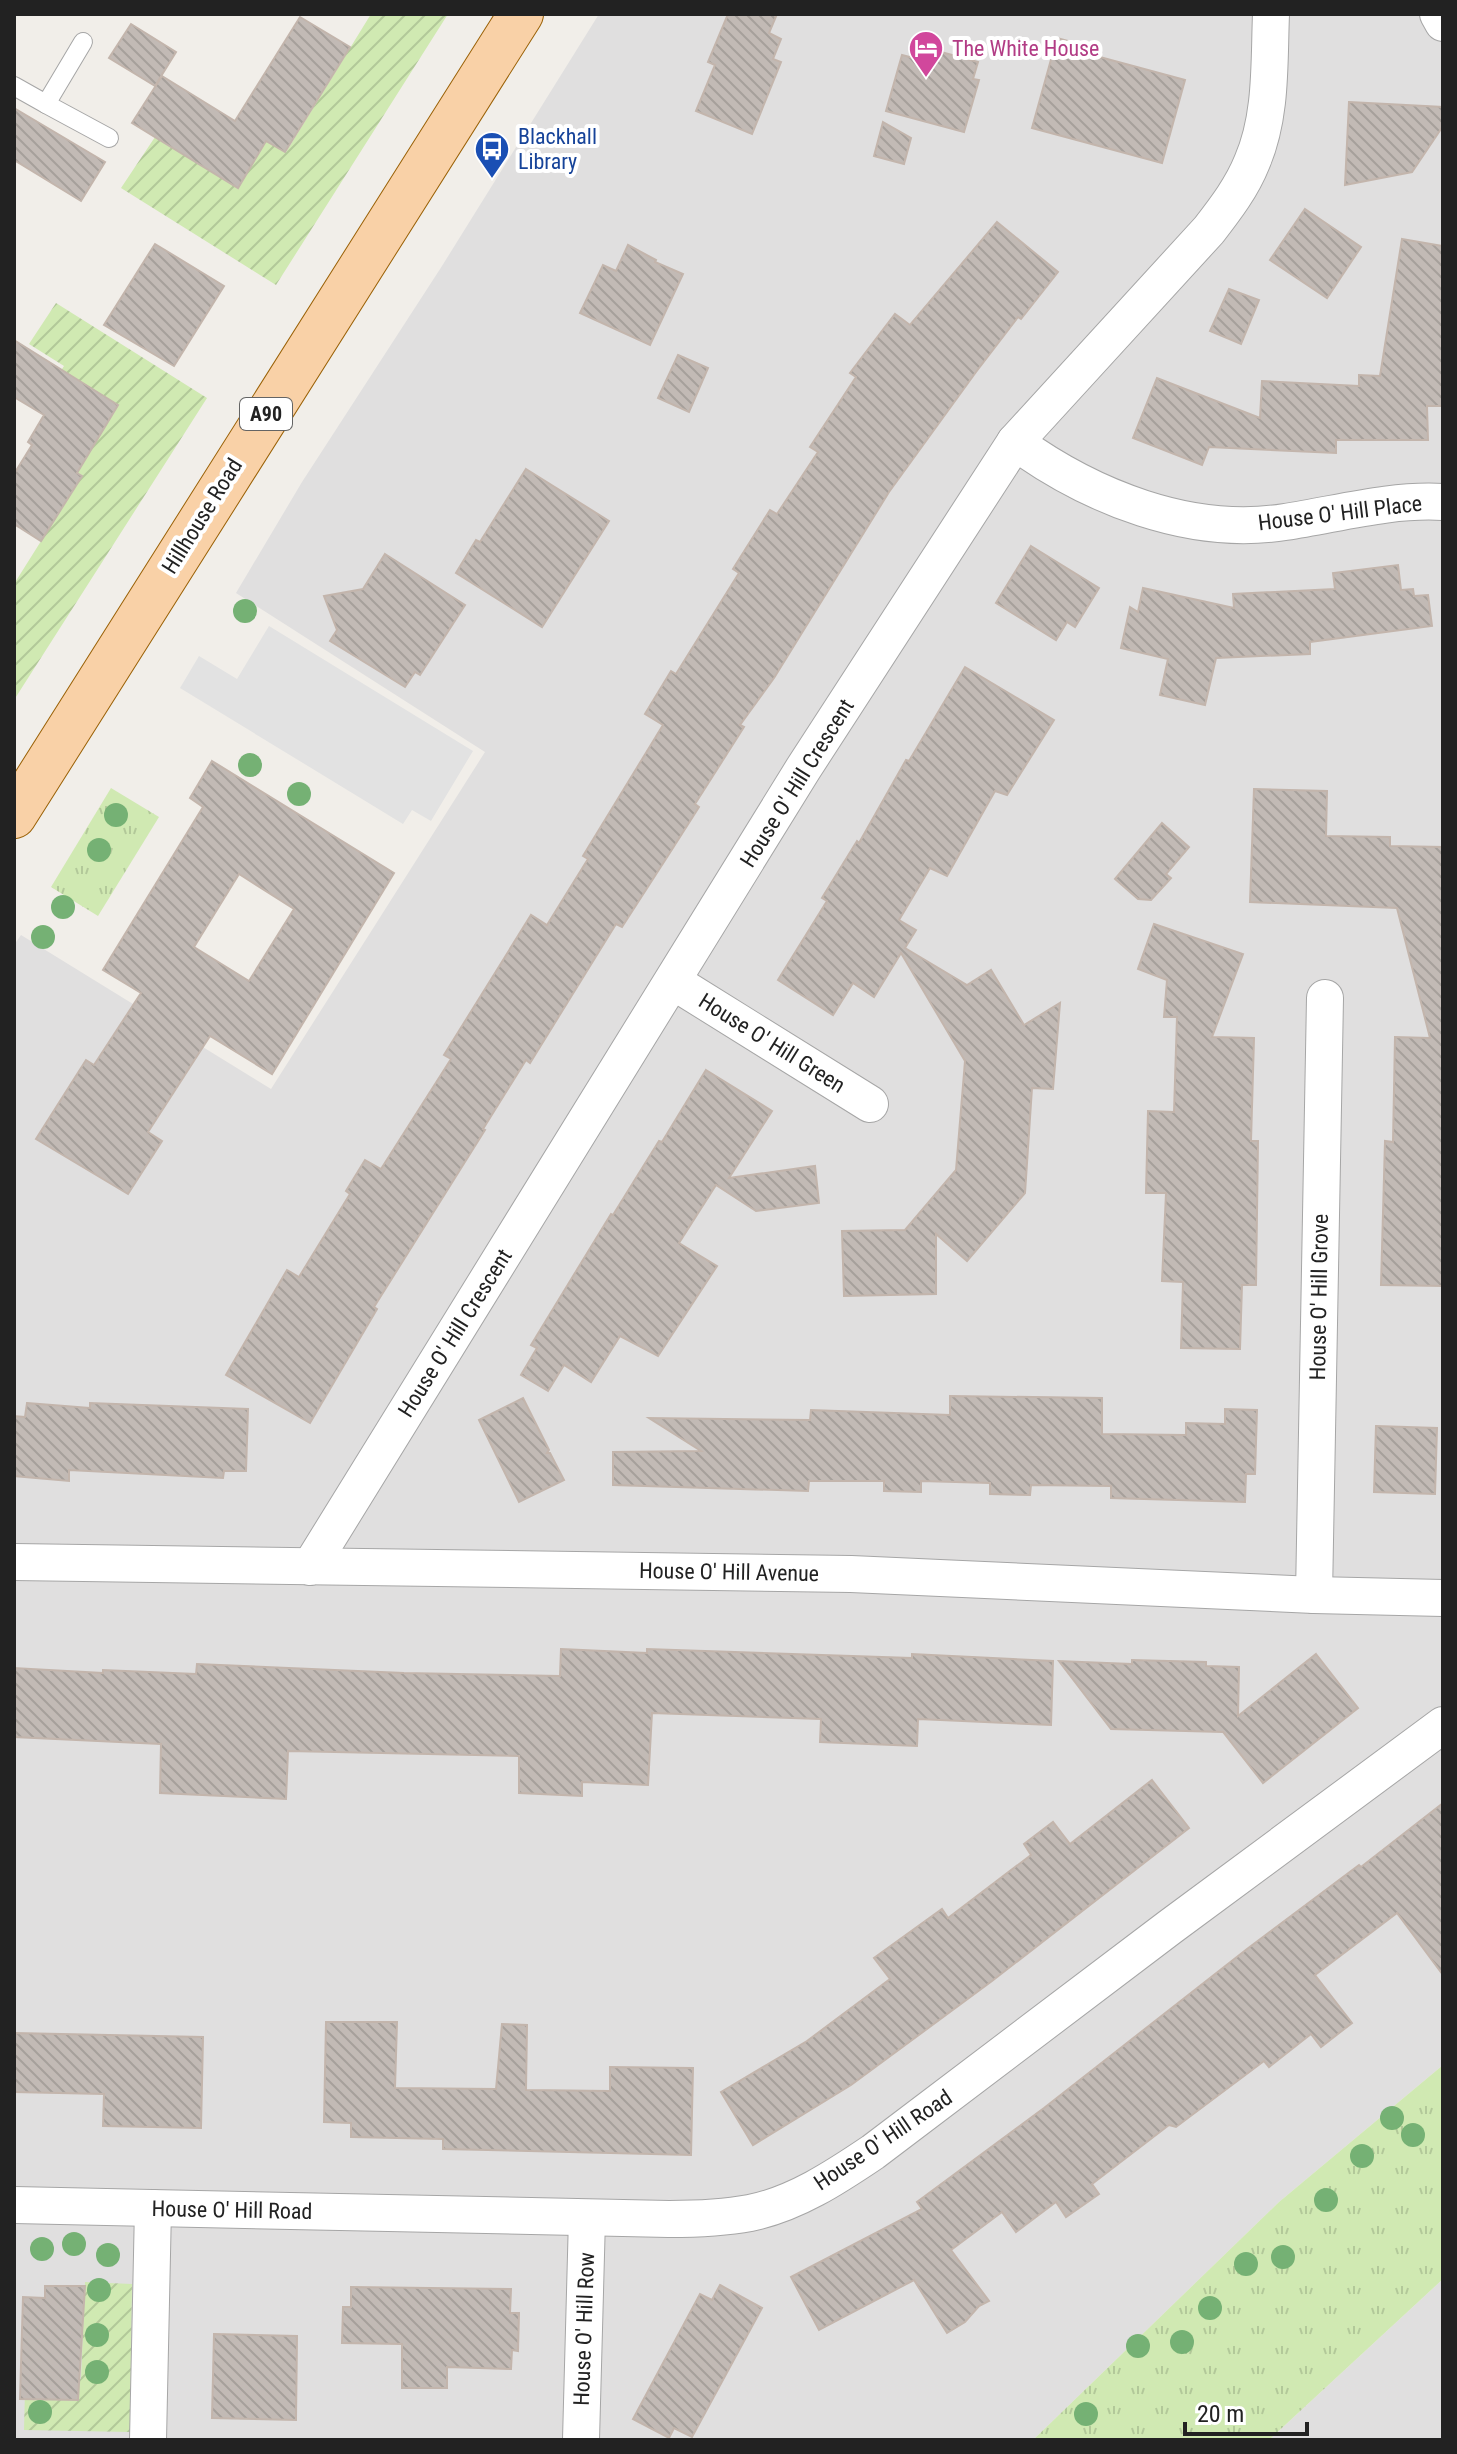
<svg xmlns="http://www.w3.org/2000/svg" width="1457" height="2454" font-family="'Roboto Condensed',sans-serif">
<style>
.residential{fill:#e0dfdf}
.grass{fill:url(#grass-tufts)}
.garden{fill:url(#garden-furrows)}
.parking{fill:#e2e2e2}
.building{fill:url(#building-back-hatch);stroke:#c3b5ac;stroke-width:2;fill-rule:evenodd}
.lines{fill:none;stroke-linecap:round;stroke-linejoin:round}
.service-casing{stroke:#a6a6a6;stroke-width:20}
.minor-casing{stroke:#a6a6a6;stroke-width:38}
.primary-casing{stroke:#9a6106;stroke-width:46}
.service{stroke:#fff;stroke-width:18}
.minor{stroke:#fff;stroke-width:36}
.primary{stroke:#f9d1a7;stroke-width:44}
.tree{fill:#75b174}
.labels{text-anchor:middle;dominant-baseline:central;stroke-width:8;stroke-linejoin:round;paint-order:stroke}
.shield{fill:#fff;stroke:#646464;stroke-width:2}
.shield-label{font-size:20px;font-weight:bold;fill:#222}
.hotel-label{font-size:22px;fill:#b23c85;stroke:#fff;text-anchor:start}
.transit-label{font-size:22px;fill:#164399;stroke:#fff;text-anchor:start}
.street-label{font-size:22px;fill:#222;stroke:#fff}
</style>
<defs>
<pattern id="grass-tufts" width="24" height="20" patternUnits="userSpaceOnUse" patternTransform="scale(2)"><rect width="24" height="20" fill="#d0e9b2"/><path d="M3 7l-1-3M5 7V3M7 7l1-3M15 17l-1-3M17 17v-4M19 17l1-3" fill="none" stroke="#b2c899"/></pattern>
<pattern id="garden-furrows" width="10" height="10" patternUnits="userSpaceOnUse" patternTransform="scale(2)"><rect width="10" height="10" fill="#d0e9b2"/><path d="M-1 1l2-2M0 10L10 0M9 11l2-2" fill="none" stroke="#b2c899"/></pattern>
<pattern id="building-back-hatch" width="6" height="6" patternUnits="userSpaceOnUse" patternTransform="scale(2)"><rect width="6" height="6" fill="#c2bab5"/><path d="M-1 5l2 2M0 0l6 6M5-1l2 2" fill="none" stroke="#a6a09b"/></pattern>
</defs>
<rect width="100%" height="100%" fill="#f1eee9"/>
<g class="residential">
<polygon points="599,14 1443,14 1443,2065 1279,2202 1033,2440 14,2440 14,945 21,935 271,1089 485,752 236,593 302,482 442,266"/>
<polygon points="1443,2279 1443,2440 1269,2440"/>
</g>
<g class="grass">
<polygon points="111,788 159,817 98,916 51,887"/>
<polygon points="1443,2065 1443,2279 1269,2440 1033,2440 1279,2202"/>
</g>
<g class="garden">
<polygon points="371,14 448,14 276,285 121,188 155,137 238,188 266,141 286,152"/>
<polygon points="56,303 207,398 14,700 14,584 82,476 77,473 118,405 70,375 60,372 64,366 29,344"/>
<polygon points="85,2282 132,2284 130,2432 24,2430 26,2349 81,2379"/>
</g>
<polygon class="parking" points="269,626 473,751 431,821 412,810 403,824 180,688 199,656 237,679"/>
<g class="building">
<polygon points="728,14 777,14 769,33 781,39 773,59 781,62 752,134 696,111 715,65 708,62"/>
<polygon points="300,17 350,47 285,152 266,141 238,188 132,123 162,76 235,121"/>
<polygon points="131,24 176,52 155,86 109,58"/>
<polygon points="1057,38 1086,46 1085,53 1185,80 1162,163 1032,128"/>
<polygon points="941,52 978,62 973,79 979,80 964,132 886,111 902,55 925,61 927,53 940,56"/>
<polygon points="1349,102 1443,107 1443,126 1412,172 1345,185"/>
<polygon points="14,108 105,162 81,201 14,160"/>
<polygon points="883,122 911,138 904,164 874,156"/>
<polygon points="1305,209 1361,247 1327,298 1270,260"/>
<polygon points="997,222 1058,272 1021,319 1018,317 976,372 889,492 774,678 740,725 744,727 695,804 699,807 671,851 622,927 616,924 530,1063 526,1060 483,1129 485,1130 374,1307 377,1309 310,1423 226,1375 287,1270 299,1277 350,1194 346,1191 365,1160 381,1169 451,1059 444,1055 531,915 547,925 588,859 583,856 663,725 645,714 671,671 676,674 739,573 733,569 770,510 777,514 818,452 810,447 856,377 850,373 895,314 910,325"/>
<polygon points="1402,239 1443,246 1443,406 1427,406 1428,440 1336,440 1336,453 1209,447 1202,465 1133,438 1157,378 1260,418 1262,381 1359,386 1359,375 1380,376"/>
<polygon points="155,244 224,286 174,366 104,325"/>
<polygon points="628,245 656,260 655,262 683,274 650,345 580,313 603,265 616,271"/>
<polygon points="1229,289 1259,300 1241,344 1210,331"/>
<polygon points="14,340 118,405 77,473 82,476 41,541 14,524 14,474 32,445 28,442 44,415 14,397"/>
<polygon points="678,355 708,368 689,412 658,398"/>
<polygon points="526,469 609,521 542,627 456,573 476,540 480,542"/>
<polygon points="1031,546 1099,588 1075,627 1067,622 1056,640 996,603"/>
<polygon points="385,554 465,605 420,675 415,672 405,687 330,641 337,630 324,596 363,589"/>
<polygon points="1398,565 1401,590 1413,589 1414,596 1428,595 1432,626 1310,642 1310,654 1216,658 1205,705 1160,695 1168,659 1121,648 1130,607 1138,612 1143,588 1234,608 1233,594 1335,589 1333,573"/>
<polygon points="965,667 1054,720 1007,795 995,791 947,876 930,868 899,920 916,930 905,948 967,985 991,970 1024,1025 1060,1003 1053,1089 1032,1088 1025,1193 967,1261 936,1234 936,1294 844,1296 842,1231 905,1230 956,1170 965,1061 901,953 874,997 853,983 833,1015 778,980 827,901 822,898 857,841 859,843 906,760 909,761"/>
<path d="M212,761L394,873L272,1074L210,1036L148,1132L162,1141L128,1194L36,1139L86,1060L94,1065L141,993L103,970L203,807L190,798ZM239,874L294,909L249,981L194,947Z"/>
<polygon points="1254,789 1327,791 1326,836 1390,837 1390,846 1443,847 1443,1286 1381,1285 1385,1141 1393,1142 1395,1037 1430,1038 1397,908 1250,902"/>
<polygon points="1162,823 1189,847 1166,874 1171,878 1151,900 1138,899 1115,879"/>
<polygon points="1154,924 1243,954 1212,1037 1254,1038 1251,1141 1258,1141 1256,1285 1242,1285 1240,1349 1181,1348 1183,1282 1162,1281 1166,1193 1146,1193 1148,1111 1174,1112 1177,1017 1164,1017 1167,980 1138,969"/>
<polygon points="706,1070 772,1111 729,1178 815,1166 819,1203 756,1211 716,1185 679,1243 717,1266 658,1356 620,1336 591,1382 564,1365 548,1391 521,1375 537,1348 531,1345 611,1214 613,1215 659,1141 662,1142"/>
<polygon points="950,1396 1102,1398 1102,1434 1186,1435 1186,1423 1225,1424 1225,1409 1257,1410 1255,1474 1246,1474 1245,1502 1111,1498 1111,1486 1031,1485 1030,1495 990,1494 990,1483 921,1481 921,1492 884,1491 884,1481 809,1481 808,1491 613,1485 613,1452 701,1451 649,1418 810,1420 811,1410 950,1415"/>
<polygon points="523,1398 549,1450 547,1453 550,1453 564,1480 519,1502 479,1420"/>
<polygon points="27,1403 90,1408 90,1403 248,1409 246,1471 224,1471 223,1478 69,1470 69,1481 14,1476 14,1416 25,1417"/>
<polygon points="1376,1426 1437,1428 1435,1494 1374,1492"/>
<polygon points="561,1649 647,1653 647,1649 912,1658 912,1654 1053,1661 1051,1725 918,1719 917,1746 820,1742 821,1719 652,1713 648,1785 582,1782 582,1796 519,1793 519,1756 288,1751 286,1799 160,1793 161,1744 14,1737 14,1668 103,1673 103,1670 196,1674 197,1664 404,1673 560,1676"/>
<polygon points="1316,1654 1358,1708 1263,1783 1223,1732 1111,1729 1059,1661 1132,1664 1132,1660 1206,1662 1206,1666 1239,1667 1238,1716"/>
<polygon points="1152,1780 1189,1828 992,1981 851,2085 753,2145 721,2092 807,2041 890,1979 874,1958 942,1909 948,1918 1031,1855 1024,1844 1053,1822 1070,1844"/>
<polygon points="1443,1803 1443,1975 1397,1913 1315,1975 1352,2023 1321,2047 1311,2034 1269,2067 1264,2061 1176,2127 1169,2125 1092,2184 1099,2194 1066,2217 1056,2202 1016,2232 1002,2212 951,2250 989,2301 979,2306 965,2322 947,2333 914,2280 819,2330 791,2277 922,2209 917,2202 1044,2108 1247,1949 1359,1865 1361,1867"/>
<polygon points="326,2022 397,2022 395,2088 496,2089 502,2024 527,2025 526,2090 610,2091 610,2067 693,2068 691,2155 443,2149 443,2139 351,2137 351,2123 324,2122"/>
<polygon points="14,2033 203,2037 201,2128 103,2126 104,2094 14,2092"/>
<polygon points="720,2285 762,2308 692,2437 674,2428 669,2438 633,2419 700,2294 712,2300"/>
<polygon points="45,2286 85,2286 78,2400 20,2399 23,2297 45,2298"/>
<polygon points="351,2287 511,2289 510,2313 519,2313 518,2351 512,2350 511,2369 447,2367 447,2388 402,2388 402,2344 342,2343 343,2307 351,2307"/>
<polygon points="214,2334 297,2336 296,2420 212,2418"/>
</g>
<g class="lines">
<g class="service-casing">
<g id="service">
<polyline points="14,86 46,104 83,42"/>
<polyline points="46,104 109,138"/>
</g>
</g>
<g class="minor-casing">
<g id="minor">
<polyline points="1438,14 1443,23"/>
<path d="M1015,442C1091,497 1190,537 1285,522C1338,514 1389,499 1443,502"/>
<polyline points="674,982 870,1104"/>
<polyline points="14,1562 851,1574 1314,1595 1443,1598"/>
<path d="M310,1567L803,769L1015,442L1209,230C1226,208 1242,187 1252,162C1272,116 1269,63 1271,14"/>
<polyline points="1314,1595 1325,998"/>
<path d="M14,2205L669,2219C696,2219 723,2218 750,2213C795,2204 836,2177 873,2152L1170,1927L1443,1725"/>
<polyline points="148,2440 153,2208"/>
<polyline points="581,2440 587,2218"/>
</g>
</g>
<g class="primary-casing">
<polyline id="primary" points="14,816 521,14"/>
</g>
<use href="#service" class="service"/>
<use href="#minor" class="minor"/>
<use href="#primary" class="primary"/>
</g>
<g class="tree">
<circle cx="245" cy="611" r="12"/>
<circle cx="250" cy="765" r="12"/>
<circle cx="299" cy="794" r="12"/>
<circle cx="116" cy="815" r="12"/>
<circle cx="99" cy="850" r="12"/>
<circle cx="63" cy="907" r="12"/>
<circle cx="43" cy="937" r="12"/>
<circle cx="1392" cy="2118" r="12"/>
<circle cx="1413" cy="2135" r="12"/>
<circle cx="1362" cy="2156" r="12"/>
<circle cx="1326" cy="2200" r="12"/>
<circle cx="74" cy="2244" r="12"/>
<circle cx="42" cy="2249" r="12"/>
<circle cx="108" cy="2255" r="12"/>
<circle cx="1283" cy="2257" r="12"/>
<circle cx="1246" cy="2264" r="12"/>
<circle cx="99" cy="2290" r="12"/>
<circle cx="1210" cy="2308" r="12"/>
<circle cx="97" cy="2335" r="12"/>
<circle cx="1182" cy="2342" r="12"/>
<circle cx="1138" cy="2346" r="12"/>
<circle cx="97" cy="2372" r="12"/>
<circle cx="40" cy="2412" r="12"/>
<circle cx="1086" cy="2414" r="12"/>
</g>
<defs>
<g id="hotel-pin" transform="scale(1.8)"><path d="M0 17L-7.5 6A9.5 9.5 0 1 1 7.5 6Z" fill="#d1479c" stroke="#fff"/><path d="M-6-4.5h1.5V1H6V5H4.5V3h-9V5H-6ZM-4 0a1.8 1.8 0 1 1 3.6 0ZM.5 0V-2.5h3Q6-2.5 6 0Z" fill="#fff"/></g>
<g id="bus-pin" transform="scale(1.8)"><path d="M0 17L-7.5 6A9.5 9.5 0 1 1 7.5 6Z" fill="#1a4fb4" stroke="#fff"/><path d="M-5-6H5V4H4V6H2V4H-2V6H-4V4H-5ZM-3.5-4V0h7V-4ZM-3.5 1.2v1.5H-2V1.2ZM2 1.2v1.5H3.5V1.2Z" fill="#fff"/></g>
</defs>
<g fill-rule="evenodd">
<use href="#hotel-pin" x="926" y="48"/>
<use href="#bus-pin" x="492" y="149"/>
</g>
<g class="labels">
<rect class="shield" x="240" y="398" width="52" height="32" rx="6"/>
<g class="shield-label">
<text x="266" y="414">A90</text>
</g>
<g class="hotel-label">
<text x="952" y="48">The White House</text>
</g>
<g class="transit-label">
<text x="518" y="136">Blackhall<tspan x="518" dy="25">Library</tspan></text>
</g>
<g class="street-label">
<text transform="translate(1340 513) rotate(-7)">House O' Hill Place</text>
<text transform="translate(202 516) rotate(-58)">Hillhouse Road</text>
<text transform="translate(797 783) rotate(-58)">House O' Hill Crescent</text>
<text transform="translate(772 1043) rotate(32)">House O' Hill Green</text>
<text transform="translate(1319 1297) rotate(-89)">House O' Hill Grove</text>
<text transform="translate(455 1333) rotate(-58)">House O' Hill Crescent</text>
<text transform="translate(729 1572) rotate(1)">House O' Hill Avenue</text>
<text transform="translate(883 2140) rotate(-34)">House O' Hill Road</text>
<text transform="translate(232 2210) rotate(1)">House O' Hill Road</text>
<text transform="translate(584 2329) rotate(-88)">House O' Hill Row</text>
</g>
</g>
<rect width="1457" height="2454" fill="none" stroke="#222222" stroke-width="32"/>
<path d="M1185 2422v12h122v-12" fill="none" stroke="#222222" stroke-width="4"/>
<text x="1197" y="2422" font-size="24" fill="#222222" stroke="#ffffff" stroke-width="6" paint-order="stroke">20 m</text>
</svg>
